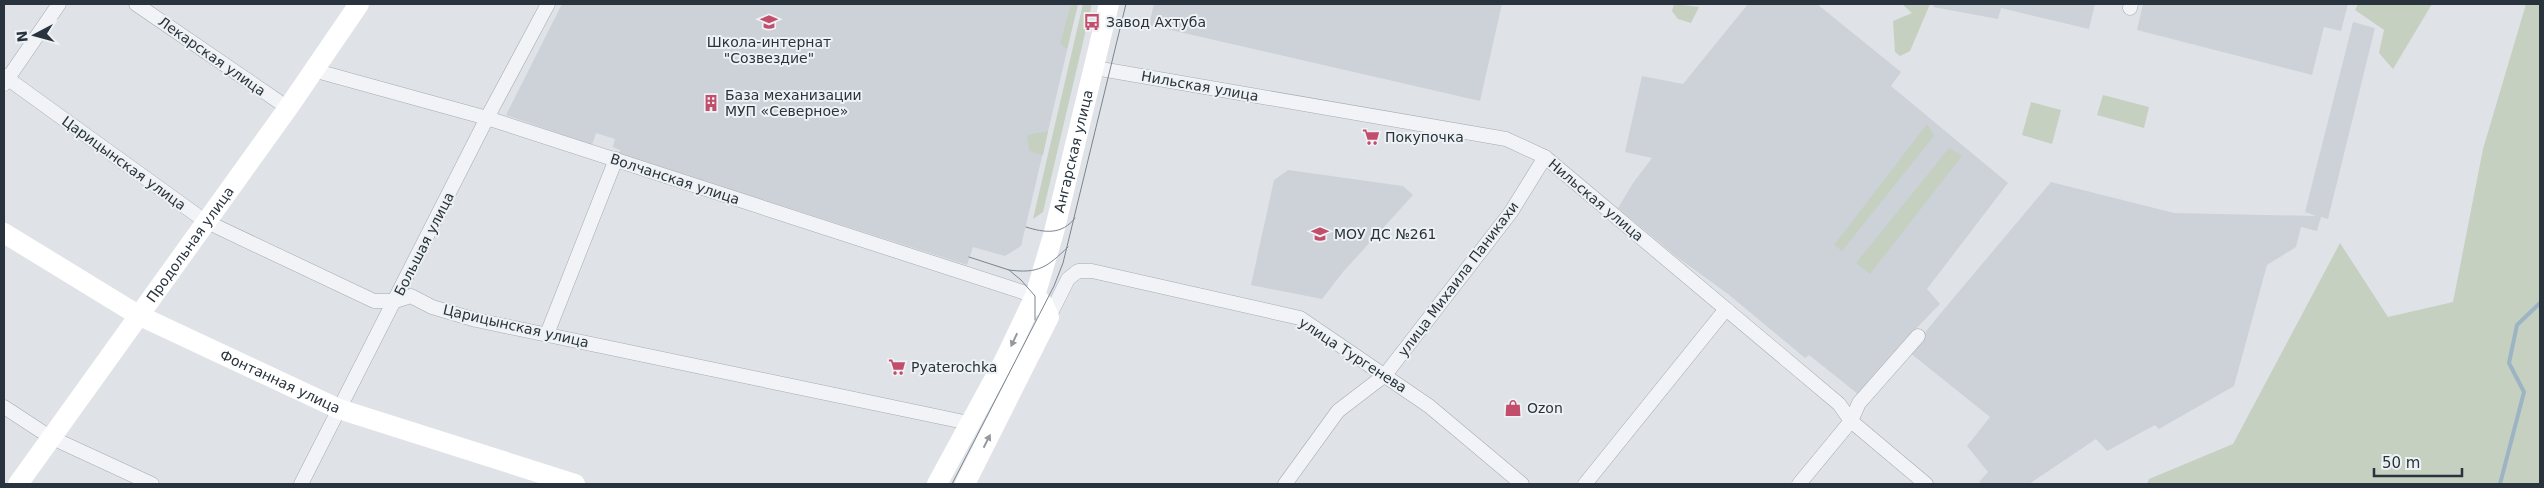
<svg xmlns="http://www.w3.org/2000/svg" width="2544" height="488" font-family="'DejaVu Sans',sans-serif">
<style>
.built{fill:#cdd2d9}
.green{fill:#c6d0c1}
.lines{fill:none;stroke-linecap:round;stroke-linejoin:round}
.stream{stroke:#9db4c4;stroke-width:4}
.street-casing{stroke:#a5abb1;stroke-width:15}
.street{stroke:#f1f3f6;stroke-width:14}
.secondary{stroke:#fff;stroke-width:20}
.tram{stroke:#7a848f;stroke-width:1}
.oneway{fill:#94999e}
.labels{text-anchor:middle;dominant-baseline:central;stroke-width:4;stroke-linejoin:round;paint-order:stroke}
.poi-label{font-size:14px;fill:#29333d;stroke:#eef2f5;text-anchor:start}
.street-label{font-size:14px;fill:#29333d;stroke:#eef2f5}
</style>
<rect width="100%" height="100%" fill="#dfe3e7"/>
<g class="built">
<polygon points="562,4 1078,4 1021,246 1005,256 973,247 967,265 619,154 620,150 613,147 615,139 596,133 592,145 506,115"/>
<polygon points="1154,4 1502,4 1480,101 1149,25"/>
<polygon points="1748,4 1817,4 1901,72 1891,86 2008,183 1927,289 1940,304 1899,346 1858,394 1809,355 1805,358 1728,294 1677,257 1618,208 1633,183 1652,158 1625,152 1642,76 1683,84"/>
<polygon points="1934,4 2095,4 2089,29 2001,8 1998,19 1933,7"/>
<polygon points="2143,4 2348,4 2341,31 2324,27 2312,75 2137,30"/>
<polygon points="2353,22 2375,28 2328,219 2321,217 2317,231 2301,227 2296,247 2267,265 2234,386 2159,429 2155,425 2107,451 2096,439 2029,484 1982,484 1979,482 1988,472 1967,446 1990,417 1909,352 1940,314 2051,182 2174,213 2316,216 2305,212"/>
<polygon points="1288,170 1403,186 1413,195 1343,272 1322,299 1251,285 1274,180"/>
</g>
<g class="green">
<polygon points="1071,4 1078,4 1067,49 1060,44"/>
<polygon points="1083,4 1092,4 1043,212 1033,219"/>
<polygon points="1674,4 1699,7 1691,23 1678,19 1672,11"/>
<polygon points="1902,4 1930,4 1910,51 1900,56 1895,52 1893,21 1912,13"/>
<polygon points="2358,4 2432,4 2393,69 2379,53 2384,30 2355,10"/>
<polygon points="2526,4 2540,4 2540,484 2147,484 2149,479 2233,444 2340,243 2388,317 2453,302 2483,149"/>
<polygon points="2103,95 2149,107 2144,128 2097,115"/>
<polygon points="2031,102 2061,110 2052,144 2022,135"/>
<polygon points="1927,124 1934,136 1842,251 1834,245"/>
<polygon points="1048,131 1043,155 1029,151 1027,135"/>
<polygon points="1949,148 1962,156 1870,274 1856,263"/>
</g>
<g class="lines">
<polyline class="stream" points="2500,484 2524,392 2509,363 2517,325 2540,303"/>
<g class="street-casing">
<g id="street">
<polyline points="136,4 288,108"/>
<polyline points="2130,8 2131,4"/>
<polyline points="1095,68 1506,139 1545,157 1839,404 1851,421 1926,484"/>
<polyline points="313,70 487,118 1035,296"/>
<polyline points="4,76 205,221 374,301 395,301 411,296 432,307 476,320 969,423"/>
<polyline points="4,84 59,4"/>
<polyline points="1049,317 1068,279 1078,271 1092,271 1300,318 1429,406 1522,484"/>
<polyline points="547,334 616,159"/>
<polyline points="4,407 50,437 152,484"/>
<polyline points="301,484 487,118 548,4"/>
<polyline points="1285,484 1338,411 1385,375 1511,212 1545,157"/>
<polyline points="1585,484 1726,309"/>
<polyline points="1799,484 1851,421 1859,403 1918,336"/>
</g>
</g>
<use href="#street" class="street"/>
<g class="secondary">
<path id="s1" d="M4,233L138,315L339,409L575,484"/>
<path id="s2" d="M18,484L288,108L359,4"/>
<path id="s3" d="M937,484L1004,361L1035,296L1054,232L1109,4"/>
<polyline points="965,484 1049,317 1044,305 1035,296"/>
</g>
<g class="tram">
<path d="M1026,227C1045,233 1062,235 1075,218"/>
<polyline points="969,257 1009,270 1021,280 1035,296 1035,320"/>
<path d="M1009,270C1039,274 1047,267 1068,247"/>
<polyline points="952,484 1054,286 1063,263 1126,4"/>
</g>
</g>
<defs><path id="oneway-solid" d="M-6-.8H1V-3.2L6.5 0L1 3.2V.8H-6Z" transform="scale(1.25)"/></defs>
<g class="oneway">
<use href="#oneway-solid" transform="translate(1014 340) rotate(115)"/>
<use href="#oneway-solid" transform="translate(987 441) rotate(-63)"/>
</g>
<defs>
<g id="school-bare" transform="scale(1.35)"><path d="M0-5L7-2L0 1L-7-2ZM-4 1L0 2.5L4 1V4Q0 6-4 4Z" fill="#c24e6c" stroke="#eef2f5" stroke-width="2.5" paint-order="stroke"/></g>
<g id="bus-bare" transform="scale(1.35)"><path d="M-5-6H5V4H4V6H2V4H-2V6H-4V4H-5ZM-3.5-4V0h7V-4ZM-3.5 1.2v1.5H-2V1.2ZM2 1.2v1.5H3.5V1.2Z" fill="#c24e6c" stroke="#eef2f5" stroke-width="2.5" paint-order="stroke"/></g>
<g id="building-bare" transform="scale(1.35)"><path d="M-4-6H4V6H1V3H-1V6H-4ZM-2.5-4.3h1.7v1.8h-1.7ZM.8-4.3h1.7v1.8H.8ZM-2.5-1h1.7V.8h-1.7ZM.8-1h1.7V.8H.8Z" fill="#c24e6c" stroke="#eef2f5" stroke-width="2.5" paint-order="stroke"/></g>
<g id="supermarket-bare" transform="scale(1.35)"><path d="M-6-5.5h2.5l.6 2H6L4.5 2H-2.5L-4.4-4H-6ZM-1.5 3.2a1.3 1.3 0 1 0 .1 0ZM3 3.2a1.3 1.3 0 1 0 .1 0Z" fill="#c24e6c" stroke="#eef2f5" stroke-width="2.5" paint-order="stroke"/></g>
<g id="shop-bare" transform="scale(1.35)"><path d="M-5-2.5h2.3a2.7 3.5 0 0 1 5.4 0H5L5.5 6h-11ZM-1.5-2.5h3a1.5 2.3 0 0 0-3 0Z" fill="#c24e6c" stroke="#eef2f5" stroke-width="2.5" paint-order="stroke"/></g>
</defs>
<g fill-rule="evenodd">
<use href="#school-bare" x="769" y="22"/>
<use href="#bus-bare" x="1092" y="22"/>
<use href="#building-bare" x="711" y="103"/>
<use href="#supermarket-bare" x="1371" y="137"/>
<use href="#school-bare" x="1320" y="234"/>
<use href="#supermarket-bare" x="897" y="367"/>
<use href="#shop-bare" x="1513" y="408"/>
</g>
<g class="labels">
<g class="poi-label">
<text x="1106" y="22">Завод Ахтуба</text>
<text x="769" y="42" text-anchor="middle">Школа-интернат<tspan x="769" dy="16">"Созвездие"</tspan></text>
<text x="725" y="95">База механизации<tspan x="725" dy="16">МУП «Северное»</tspan></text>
<text x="1385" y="137">Покупочка</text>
<text x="1334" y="234">МОУ ДС №261</text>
<text x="911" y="367">Pyaterochka</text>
<text x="1527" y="408">Ozon</text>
</g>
<g class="street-label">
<text transform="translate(212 56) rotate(35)">Лекарская улица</text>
<text transform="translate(1200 86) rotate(10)">Нильская улица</text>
<text stroke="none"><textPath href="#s3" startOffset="362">Ангарская улица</textPath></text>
<text transform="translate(124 163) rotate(36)">Царицынская улица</text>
<text transform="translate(675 179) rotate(18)">Волчанская улица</text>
<text transform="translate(1596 200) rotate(40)">Нильская улица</text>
<text stroke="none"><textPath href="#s2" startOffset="295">Продольная улица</textPath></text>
<text transform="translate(424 244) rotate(-63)">Большая улица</text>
<text transform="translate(1458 279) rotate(-53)">улица Михаила Паникахи</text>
<text transform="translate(516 326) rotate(13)">Царицынская улица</text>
<text transform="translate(1353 355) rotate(33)">улица Тургенева</text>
<text stroke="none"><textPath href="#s1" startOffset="314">Фонтанная улица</textPath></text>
</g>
</g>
<rect width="2544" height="488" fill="none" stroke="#29333d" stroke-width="10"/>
<g transform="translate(35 35) rotate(264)" stroke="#eef2f5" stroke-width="4" paint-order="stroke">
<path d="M0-4L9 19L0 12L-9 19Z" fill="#29333d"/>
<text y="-8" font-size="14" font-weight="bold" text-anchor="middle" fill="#29333d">N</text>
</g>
<path d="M2374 468v8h88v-8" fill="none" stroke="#29333d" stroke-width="2.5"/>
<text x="2382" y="468" font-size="15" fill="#29333d" stroke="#eef2f5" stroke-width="4" paint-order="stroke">50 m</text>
</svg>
